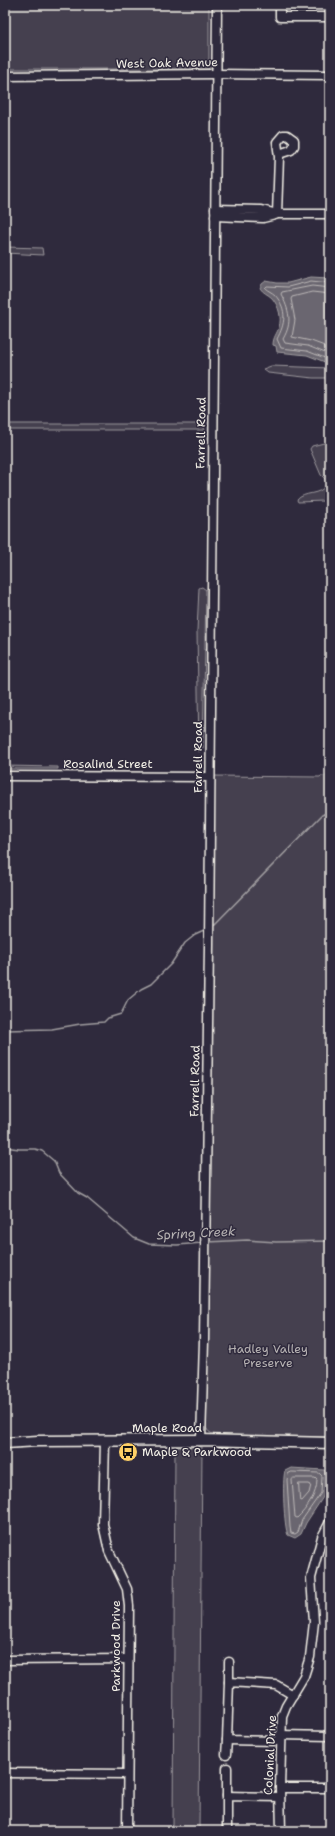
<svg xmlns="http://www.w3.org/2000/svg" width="335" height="1836" font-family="'Shantell Sans',sans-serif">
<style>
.green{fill:#454050;stroke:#9c989c}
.water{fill:#6a6670;stroke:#a19ea0}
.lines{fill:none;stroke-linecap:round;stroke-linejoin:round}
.shore{stroke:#bdb9b8;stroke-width:1}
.stream{stroke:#a19ea0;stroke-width:1.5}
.minor-casing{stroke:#f4f1e8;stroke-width:11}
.major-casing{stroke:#f4f1e8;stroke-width:13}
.minor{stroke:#2f2a3d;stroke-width:8}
.major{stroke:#2f2a3d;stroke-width:10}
.labels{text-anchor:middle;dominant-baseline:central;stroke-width:3;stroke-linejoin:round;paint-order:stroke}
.street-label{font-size:12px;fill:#f4f1e8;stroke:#2f2a3d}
.park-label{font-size:12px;fill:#b7b3b3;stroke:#2f2a3d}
.poi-label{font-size:12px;fill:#f4f1e8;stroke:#2f2a3d;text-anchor:start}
.water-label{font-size:13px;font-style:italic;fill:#b6b2b2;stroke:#2f2a3d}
</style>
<rect width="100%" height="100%" fill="#2f2a3d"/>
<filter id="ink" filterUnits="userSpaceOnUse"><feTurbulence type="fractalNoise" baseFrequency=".025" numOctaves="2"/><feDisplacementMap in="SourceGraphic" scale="8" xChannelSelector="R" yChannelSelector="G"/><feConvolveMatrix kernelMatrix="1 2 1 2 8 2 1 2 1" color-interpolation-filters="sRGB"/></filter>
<g filter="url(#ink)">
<g class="green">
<rect x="5" y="5" width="204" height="64"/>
<polygon points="5,247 42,248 43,255 5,253"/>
<polygon points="271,366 330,368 330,378 313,378 268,373 263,369"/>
<polygon points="5,424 202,424 205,430 5,430"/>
<path d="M324,443H330V499L328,497L323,501L298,502L297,500C304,491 320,496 326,485L325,479L321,475L310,449L312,446Z"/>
<polygon points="202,587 206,590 203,748 199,752 197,631 199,588"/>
<polygon points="5,766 58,767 58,769 5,769"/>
<path d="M330,775V1437L223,1436C214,1435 207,1434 205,1424L213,776L320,777L321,776Z"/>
<polygon points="175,1447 202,1447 199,1831 173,1831"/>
</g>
<g class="water">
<path d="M311,277L328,278L330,281V364L307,355L277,352L276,346L273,345C273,337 277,334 279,327C282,318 279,306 272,298C268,294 263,293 260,288L262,284L266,281L277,283H288Z"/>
<path d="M291,1468L324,1470L326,1471L325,1494L306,1523L301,1534L295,1538L288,1535C284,1527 282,1480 285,1471Z"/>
</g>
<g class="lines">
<g class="shore">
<path d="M330,283L311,281L288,287L267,286L265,288C268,291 272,292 275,295C288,310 285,324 277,339L281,348L307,351L330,360"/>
<path d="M330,288L312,286L282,292L281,294C289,310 293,322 283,339L285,343L308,346L330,355"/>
<polyline points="330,294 312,292 292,297 291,299 295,320 292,337 311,341 330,348"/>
<polygon points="292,1472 319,1473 322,1476 321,1493 302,1520 298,1532 295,1534 291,1533 290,1527 287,1480 288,1474"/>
<path d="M294,1478H315L317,1480C317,1494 307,1509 297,1518L295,1517L292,1480Z"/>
<polygon points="299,1484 309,1484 311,1485 309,1493 302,1501 300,1500"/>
</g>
<g class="stream">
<polyline points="214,925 322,815 330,811"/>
<polyline points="5,1030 52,1029 80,1024 104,1022 108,1018 121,1014 128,1000 141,989 151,984 171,964 185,943 195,935 206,930"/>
<polyline points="5,1147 19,1149 35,1149 42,1151 54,1161 59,1173 78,1193 87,1198 134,1238 149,1244 177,1245 202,1243"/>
<polyline points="208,1242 247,1240 276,1242 330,1241"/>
</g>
<g class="minor-casing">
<g id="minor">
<polyline points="280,5 280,17 330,17"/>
<polyline points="5,76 216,74 330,75"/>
<polyline points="215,209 261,210 277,214 330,214"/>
<polyline points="277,214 279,157 277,142 283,135 287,135 294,140 294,146 291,150 279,154"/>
<polyline points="215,216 263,218 275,215"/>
<polyline points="5,776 210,777"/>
<polyline points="201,1440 204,1341 209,945 217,5"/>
<polyline points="105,1441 103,1524 109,1551 127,1589 129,1606 127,1831"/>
<polyline points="5,1660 128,1659"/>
<polyline points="229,1662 229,1682"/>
<polyline points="280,1735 330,1736"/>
<polyline points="280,1741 227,1740 229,1682 276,1685 293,1695"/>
<polyline points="226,1755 227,1740"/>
<polyline points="5,1773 127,1774"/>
<polyline points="280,1788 330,1788"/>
<polyline points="227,1796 227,1768"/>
<polyline points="227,1831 227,1796 280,1797"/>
<polyline points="281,1831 280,1788 282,1716 286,1706 304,1676 310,1657 314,1622 311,1578 322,1537 330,1522"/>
</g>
</g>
<g class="major-casing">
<polyline id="major" points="5,1443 38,1441 201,1440 330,1443"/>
</g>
<use href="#minor" class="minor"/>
<use href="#major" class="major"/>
</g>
</g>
<defs>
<g id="bus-disc" transform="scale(1)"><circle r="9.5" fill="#ffd166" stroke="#2f2a3d"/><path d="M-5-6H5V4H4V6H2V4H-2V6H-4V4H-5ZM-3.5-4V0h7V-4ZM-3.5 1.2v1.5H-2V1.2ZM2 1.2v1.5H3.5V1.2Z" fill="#111"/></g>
</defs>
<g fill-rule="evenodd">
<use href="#bus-disc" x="128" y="1452"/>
</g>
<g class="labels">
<g class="street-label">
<text transform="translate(167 63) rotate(-1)">West Oak Avenue</text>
<text transform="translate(201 433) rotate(-89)">Farrell Road</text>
<text transform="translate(198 757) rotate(-90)">Farrell Road</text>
<text x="108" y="764">Rosalind Street</text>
<text transform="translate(195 1081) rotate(-89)">Farrell Road</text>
<text x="167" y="1428">Maple Road</text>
<text transform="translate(116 1646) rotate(-90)">Parkwood Drive</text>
<text transform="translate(270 1755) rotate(-87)">Colonial Drive</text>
</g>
<g class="park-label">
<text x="268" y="1349">Hadley Valley<tspan x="268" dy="14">Preserve</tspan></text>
</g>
<g class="poi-label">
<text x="142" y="1452">Maple &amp; Parkwood</text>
</g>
<g class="water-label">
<text transform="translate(196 1233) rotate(-3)">Spring Creek</text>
</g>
</g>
<rect width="335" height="1836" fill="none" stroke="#2f2a3d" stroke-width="20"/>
<rect x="10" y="10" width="315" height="1816" fill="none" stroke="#f4f1e8" stroke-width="1.5" filter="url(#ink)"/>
</svg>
